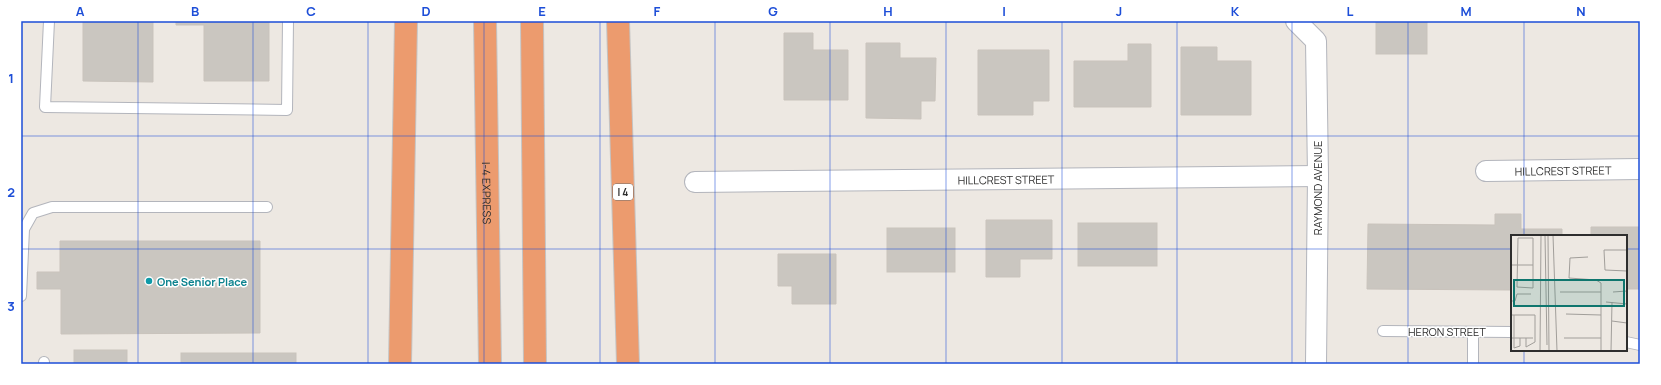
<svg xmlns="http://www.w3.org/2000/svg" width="1661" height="385" font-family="Manrope,sans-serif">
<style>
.building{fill:#cac6c0;stroke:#c9c3bc}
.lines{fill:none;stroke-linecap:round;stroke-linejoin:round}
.lane-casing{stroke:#b3b5bc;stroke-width:12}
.street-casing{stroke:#b3b5bc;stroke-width:22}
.highway-casing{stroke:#c4c4c4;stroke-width:24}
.lane{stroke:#fff;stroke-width:10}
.street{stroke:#fff;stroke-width:20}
.highway{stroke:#ec9b6e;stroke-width:22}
.grid{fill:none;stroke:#1d4ed8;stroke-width:1;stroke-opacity:0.55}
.culture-dot{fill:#0f9aa8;stroke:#fff;stroke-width:1.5}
.labels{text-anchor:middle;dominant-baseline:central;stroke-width:3;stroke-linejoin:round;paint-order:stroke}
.shield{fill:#fff;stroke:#6d6d6d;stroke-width:1}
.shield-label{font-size:10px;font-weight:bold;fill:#2e2e2e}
.street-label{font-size:11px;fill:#2e2e2e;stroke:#fff}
.culture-label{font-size:11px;font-weight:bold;fill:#0d838f;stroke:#fff;text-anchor:start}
.inset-road{fill:none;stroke:#a19e9a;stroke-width:1}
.view{fill:#0f766e;fill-opacity:0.15;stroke:#0f766e;stroke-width:2}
.inset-edge{fill:none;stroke:#2e2e2e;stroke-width:2}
.neatline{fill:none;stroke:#1d4ed8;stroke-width:1.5}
.grid-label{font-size:13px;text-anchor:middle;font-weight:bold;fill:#1d4ed8}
</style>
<rect width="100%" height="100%" fill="#ede8e2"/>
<g class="building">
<polygon points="83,21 153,21 153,82 83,81"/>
<polygon points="176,21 269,21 269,81 204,81 204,25 176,25"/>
<rect x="1376" y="22" width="51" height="32"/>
<polygon points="784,33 813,33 813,50 848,50 848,100 784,100"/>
<polygon points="866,43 900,43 900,58 936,58 935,101 921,101 921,119 866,118"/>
<polygon points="1128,44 1151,44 1151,107 1074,107 1074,61 1128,61"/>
<polygon points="1181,47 1217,47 1217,61 1251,61 1251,115 1181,115"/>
<polygon points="978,50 1049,50 1049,101 1033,101 1033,115 978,115"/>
<polygon points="1495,214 1521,214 1521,229 1562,229 1562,236 1512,236 1512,290 1367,289 1368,224 1495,225"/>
<polygon points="986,220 1052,220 1052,259 1020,259 1020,277 986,277"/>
<rect x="1078" y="223" width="79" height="43"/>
<polygon points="1591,227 1640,227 1640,289 1626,289 1626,236 1591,236"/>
<rect x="887" y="228" width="68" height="44"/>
<polygon points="60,241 260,241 260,333 61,334 61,289 37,289 37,272 60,272"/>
<polygon points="778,254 836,254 836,304 792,304 792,286 778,286"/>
<rect x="74" y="350" width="53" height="14"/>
<rect x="181" y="353" width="115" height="11"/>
</g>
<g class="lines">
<g class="lane-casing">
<g id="lane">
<polyline points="49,21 45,107 287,110 288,21"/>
<polyline points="21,296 24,229 33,213 52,207 267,207"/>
<polyline points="1383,331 1512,332"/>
<polyline points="1626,342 1640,345"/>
<polyline points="44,364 44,362"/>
<polyline points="1473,364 1473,332"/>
</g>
</g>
<g class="street-casing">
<g id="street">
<polyline points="1296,21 1316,41 1318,176 1316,364"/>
<path id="s1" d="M1486,171L1640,169"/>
<path id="s2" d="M695,182L1318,176"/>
</g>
</g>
<g class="highway-casing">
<g id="highway">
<path id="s3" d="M485,21L490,364"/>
<polyline points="532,21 535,364"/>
<polyline points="618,21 628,364"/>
<polyline points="400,364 406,21"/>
</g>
</g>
<use href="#lane" class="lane"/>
<use href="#street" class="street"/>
<use href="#highway" class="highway"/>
</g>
<path class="grid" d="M138,21V364M253,21V364M368,21V364M484,21V364M600,21V364M715,21V364M830,21V364M946,21V364M1062,21V364M1177,21V364M1292,21V364M1408,21V364M1524,21V236M21,136H1640M21,249H1512M1626,249H1640M1524,350V364"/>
<circle class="culture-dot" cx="149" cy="281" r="4"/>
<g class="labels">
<rect class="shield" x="613" y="184" width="20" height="16" rx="3"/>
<g class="shield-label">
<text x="623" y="192">I 4</text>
</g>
<g class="street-label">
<text stroke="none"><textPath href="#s1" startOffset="77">HILLCREST STREET</textPath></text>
<text stroke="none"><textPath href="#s2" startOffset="311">HILLCREST STREET</textPath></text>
<text transform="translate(1317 188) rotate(-90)">RAYMOND AVENUE</text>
<text stroke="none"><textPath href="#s3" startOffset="172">I-4 EXPRESS</textPath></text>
<text x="1447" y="331">HERON STREET</text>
</g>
<g class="culture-label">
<text x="157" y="281">One Senior Place</text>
</g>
</g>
<g transform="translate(1511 235)">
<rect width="116" height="116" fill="#ede8e2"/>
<path class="inset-road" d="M34,0L36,110M37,0L38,116M42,0L46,116M7,3H22V53L6,52ZM116,15H93L94,35L116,36M77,22L59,23L58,43L85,45L90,48V116M0,30H22M49,57H90M102,57L116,56M0,66H4L6,59H20M95,67L116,69M55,79L90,80M0,80H24V107L15,112V103M3,80V113L9,111V103M101,86L116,88M0,103H22M53,103H90M29,116L30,0M100,116L101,67"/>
<path class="view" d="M3,45H113V71H3Z"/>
<rect width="116" height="116" class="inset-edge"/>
</g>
<rect width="1661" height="385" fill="none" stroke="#ffffff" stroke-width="44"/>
<rect x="22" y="22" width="1617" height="341" class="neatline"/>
<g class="grid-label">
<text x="80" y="16">A</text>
<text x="195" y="16">B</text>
<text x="311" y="16">C</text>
<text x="426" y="16">D</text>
<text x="542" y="16">E</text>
<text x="657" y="16">F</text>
<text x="773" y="16">G</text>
<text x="888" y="16">H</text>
<text x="1004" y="16">I</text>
<text x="1119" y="16">J</text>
<text x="1235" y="16">K</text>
<text x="1350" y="16">L</text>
<text x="1466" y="16">M</text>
<text x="1581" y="16">N</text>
<text x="11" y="83">1</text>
<text x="11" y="197">2</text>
<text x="11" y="311">3</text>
</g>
</svg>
